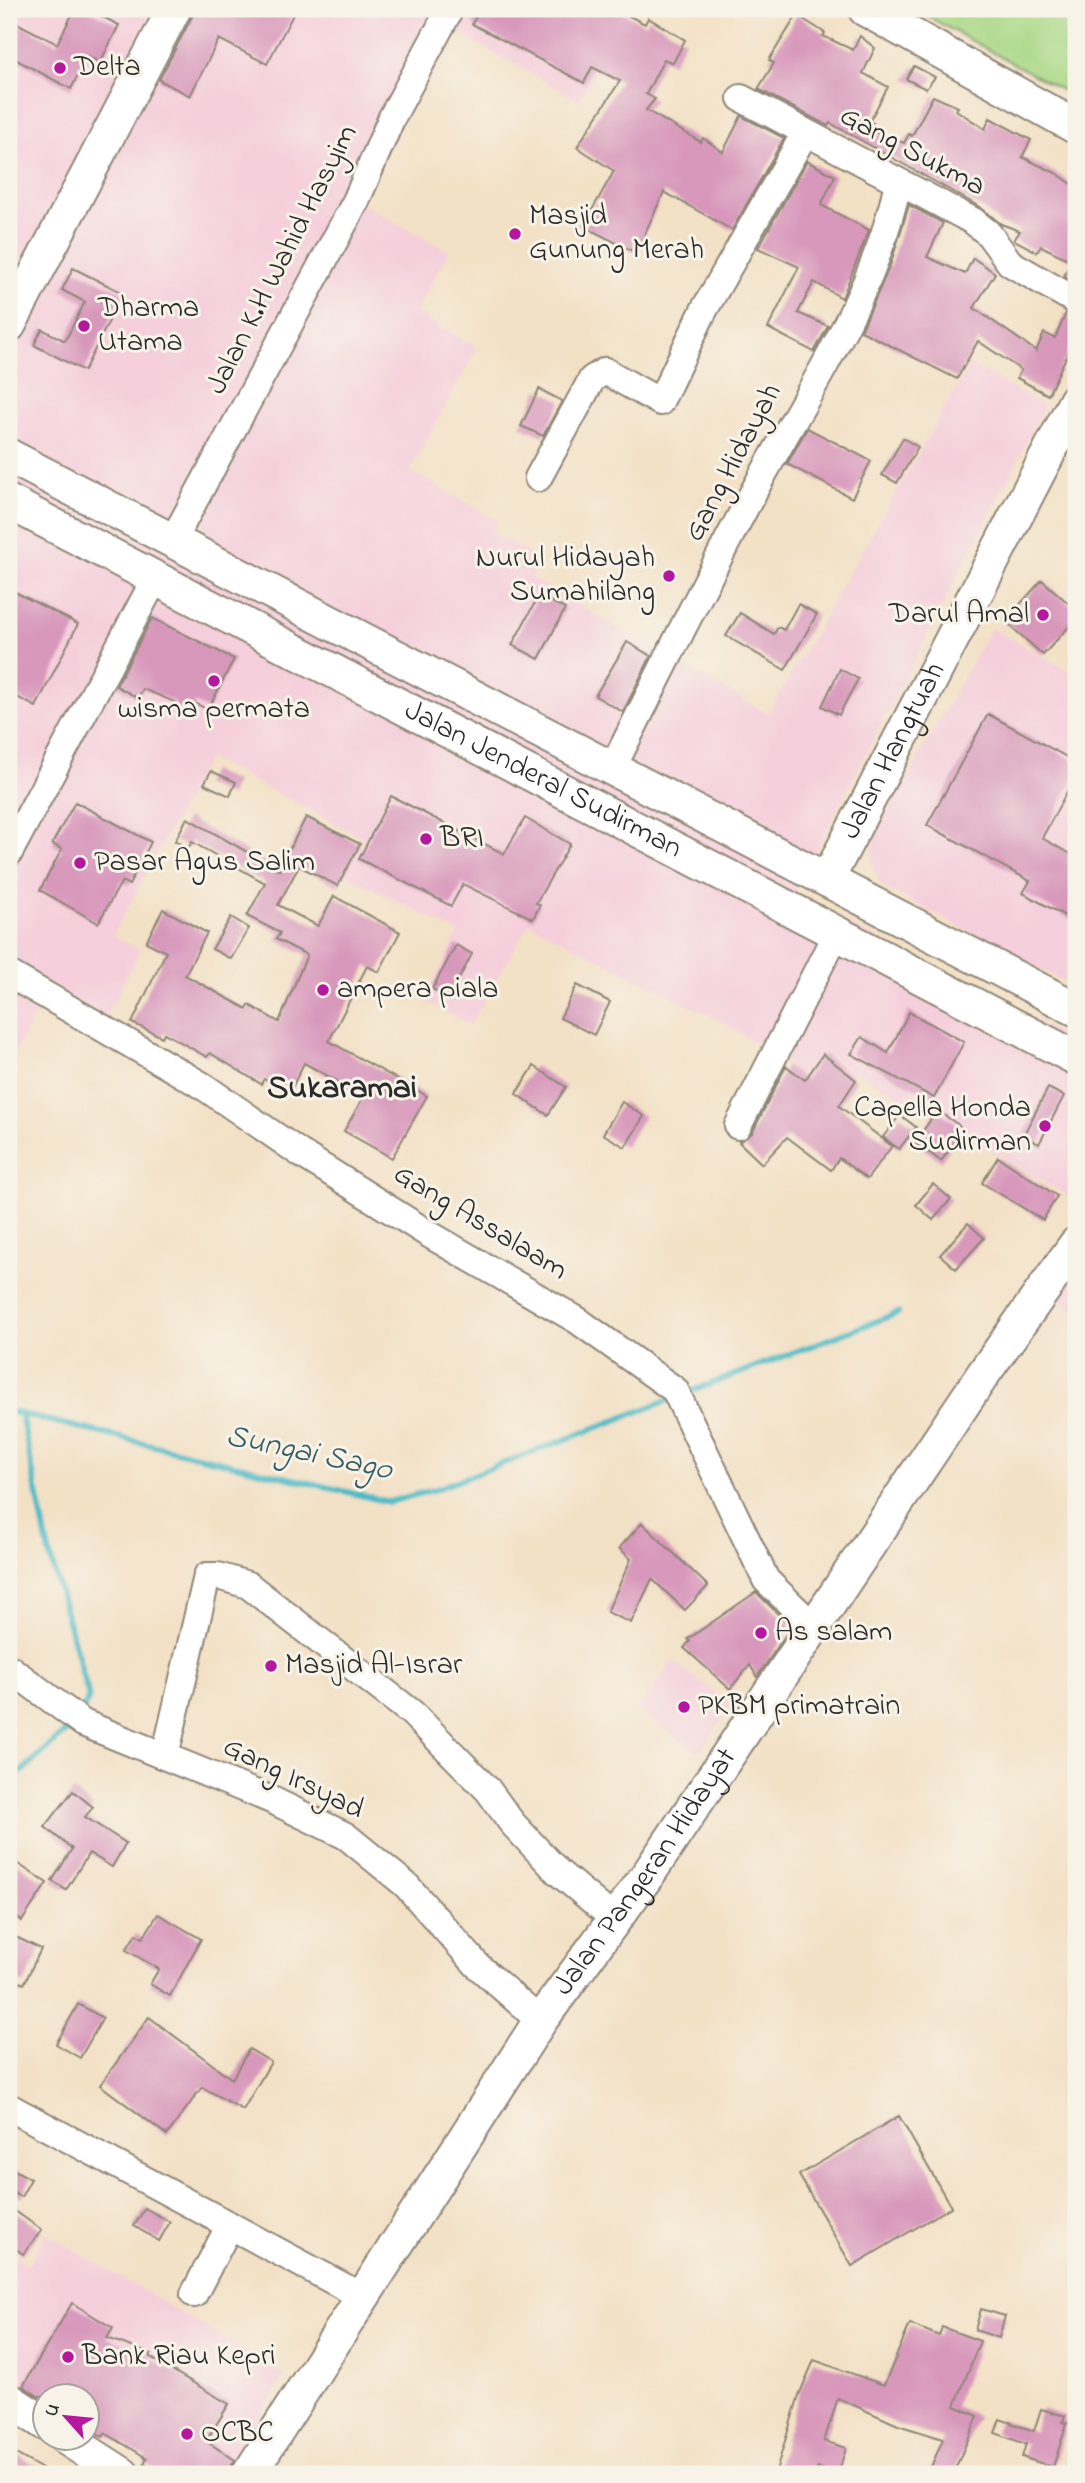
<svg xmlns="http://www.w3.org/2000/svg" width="1085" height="2483" font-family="'Indie Flower',sans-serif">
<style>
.built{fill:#f5cfdb}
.green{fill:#a8d885;stroke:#6a8258;stroke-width:2}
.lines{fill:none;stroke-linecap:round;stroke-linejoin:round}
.stream{stroke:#4dbbc6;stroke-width:6}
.building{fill:#d898bb}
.minor-casing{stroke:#8f8678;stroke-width:30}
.major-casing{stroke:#8f8678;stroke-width:37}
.minor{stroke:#fff;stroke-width:26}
.major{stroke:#fff;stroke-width:33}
.poi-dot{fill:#b5179e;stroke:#f7f3e8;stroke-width:2.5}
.labels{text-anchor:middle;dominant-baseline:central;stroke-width:6;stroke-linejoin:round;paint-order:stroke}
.poi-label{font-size:30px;fill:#2b2b2b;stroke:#f7f3e8;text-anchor:start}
.street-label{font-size:30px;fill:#2b2b2b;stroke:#f7f3e8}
.water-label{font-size:32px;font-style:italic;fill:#375d61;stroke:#f7f3e8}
.quarter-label{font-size:33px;font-weight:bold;fill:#2b2b2b;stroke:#f7f3e8}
</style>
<rect width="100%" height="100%" fill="#f7f3e8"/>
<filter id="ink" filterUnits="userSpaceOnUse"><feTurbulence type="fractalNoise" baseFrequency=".0143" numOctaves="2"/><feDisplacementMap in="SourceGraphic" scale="14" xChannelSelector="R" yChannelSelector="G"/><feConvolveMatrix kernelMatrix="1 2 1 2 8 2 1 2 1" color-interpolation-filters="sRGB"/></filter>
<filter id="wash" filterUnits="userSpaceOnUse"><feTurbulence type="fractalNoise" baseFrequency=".00686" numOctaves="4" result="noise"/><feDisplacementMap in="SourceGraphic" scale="28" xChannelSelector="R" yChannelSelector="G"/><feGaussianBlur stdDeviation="1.57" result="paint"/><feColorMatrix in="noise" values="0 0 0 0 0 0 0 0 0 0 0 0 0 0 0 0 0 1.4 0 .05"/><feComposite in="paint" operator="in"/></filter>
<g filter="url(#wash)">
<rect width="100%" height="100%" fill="#f3e1c6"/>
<g class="built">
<polygon points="9,9 634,11 578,100 442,24 356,201 449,251 415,312 477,348 410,471 498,521 493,532 541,561 531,578 768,714 970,364 1045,407 793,895 1076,1043 1076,1201 856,1071 835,1101 732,1027 529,923 470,1025 424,1000 459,933 345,874 364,838 208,758 113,935 140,950 104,1020 48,990 9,1063 9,88 28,56 9,45"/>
<polygon points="991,628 1076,675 1076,988 882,886 872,864 874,836"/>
<polygon points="1076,1256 1076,1314 1051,1292"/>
<polygon points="673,1662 732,1705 699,1753 637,1710"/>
<polygon points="46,2233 285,2375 239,2451 275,2474 169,2474 88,2423 88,2396 45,2397 9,2374 9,2253 29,2265"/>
</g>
<polygon class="green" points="914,9 1076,9 1076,98"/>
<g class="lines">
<g class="stream">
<polyline points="684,1394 898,1313"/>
<polyline points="9,1411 389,1502 436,1489 671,1399"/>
<polyline points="21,1414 49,1552 89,1697 81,1714"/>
<polyline points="9,1783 75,1723"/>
</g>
</g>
<g id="blocks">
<g class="building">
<polygon points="75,9 87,9 119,25 100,63 88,56 71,89 9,56 9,19 57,44"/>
<polygon points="196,9 296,9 267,64 219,39 190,96 159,80"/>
<polygon points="480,9 615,9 645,24 648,18 685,40 673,63 664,59 646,94 655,99 646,110 701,142 703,138 723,152 741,116 784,138 732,230 664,192 636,253 583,226 614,171 577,147 620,81 592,67 584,83 472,24"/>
<polygon points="797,15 825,33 823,36 853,50 860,36 875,48 863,73 888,87 869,122 873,123 869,130 904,143 909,134 912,136 933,96 958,107 956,110 985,129 990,118 1031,140 1022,157 1058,174 1076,187 1076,283 1064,276 1072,261 1041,246 1037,252 1014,240 1020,231 1001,224 980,207 830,123 828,126 758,89 774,63 769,60"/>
<polygon points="914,66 935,77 926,89 906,79"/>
<polygon points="807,161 835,176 821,205 869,230 842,298 814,282 798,313 828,326 814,352 768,328 799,267 758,248"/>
<polygon points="909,205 943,223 927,257 965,274 973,258 995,273 974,308 1036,351 1044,333 1055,338 1066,313 1076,317 1076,336 1048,395 1017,378 1021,370 978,341 957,379 861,331 890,266"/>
<polygon points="73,268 123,293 84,371 34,345 42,329 65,341 85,302 62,290"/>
<polygon points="539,389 562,401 543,436 521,426"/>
<polygon points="807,428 871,461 852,498 787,464"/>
<polygon points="903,438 918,447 897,483 882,475"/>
<polygon points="1042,580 1076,610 1076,619 1043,655 1005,621"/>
<polygon points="9,589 78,624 36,707 9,693"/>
<polygon points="539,595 565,609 539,659 512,645"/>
<polygon points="798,604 817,614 785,670 726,636 740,613 774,634 778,627 784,630"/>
<polygon points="152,618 234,659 208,710 195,703 189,714 174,706 175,702 143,689 138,698 116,686"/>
<polygon points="627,642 651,656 623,712 595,696"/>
<polygon points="840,669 858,679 839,715 822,706"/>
<polygon points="988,714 1076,762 1076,775 1042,838 1076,857 1076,922 1023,893 1030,881 927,825"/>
<polygon points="211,771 236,782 230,796 204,784"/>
<polygon points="391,796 504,854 525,818 570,844 536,903 540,905 533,919 463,884 451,906 359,859"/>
<polygon points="75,802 151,842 129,885 122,881 98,923 40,890 62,849 52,844"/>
<polygon points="306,817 360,844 338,886 299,866 278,905 318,926 334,896 400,932 379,972 367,966 329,1041 427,1096 392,1158 344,1131 364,1096 304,1063 290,1092 264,1079 261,1084 210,1053 207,1057 164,1033 162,1037 132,1023 166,952 146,942 163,909 207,933 185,975 247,1009 249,1005 279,1022 307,955 276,939 280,933 247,916 265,883 192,842 188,848 175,841 187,818 279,870"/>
<polygon points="231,917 249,928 231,959 212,949"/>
<polygon points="456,945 472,954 449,998 432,989"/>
<polygon points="577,985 610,1002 594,1035 560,1018"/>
<polygon points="909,1012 964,1042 934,1098 851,1054 862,1037 888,1053"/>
<polygon points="823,1054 856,1080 839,1106 892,1146 867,1179 839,1158 831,1170 787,1137 762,1164 739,1142 752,1133 786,1066 805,1080"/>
<polygon points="534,1066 566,1087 548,1115 516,1094"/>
<polygon points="1048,1088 1064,1096 1039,1144 1023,1136"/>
<polygon points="622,1102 644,1116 625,1147 603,1134"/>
<polygon points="937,1110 964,1129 941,1161 915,1143"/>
<polygon points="900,1115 916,1127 899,1149 883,1137"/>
<polygon points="998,1157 1057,1196 1043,1220 982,1183"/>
<polygon points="933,1184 951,1199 933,1220 916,1205"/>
<polygon points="968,1223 984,1238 956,1269 940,1255"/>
<polygon points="642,1523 708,1586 685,1610 652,1579 631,1623 607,1612 631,1559 619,1548"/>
<polygon points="756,1592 791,1627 757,1677 750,1665 730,1689 684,1648 690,1641 688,1639"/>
<polygon points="73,1791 93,1807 85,1817 126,1843 112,1867 89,1853 66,1890 52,1881 72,1849 45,1827"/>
<polygon points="9,1858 47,1883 22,1921 9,1912"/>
<polygon points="158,1914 201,1939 170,1996 150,1984 159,1969 126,1950 136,1934 143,1938"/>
<polygon points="16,1937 41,1949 24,1984 9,1977 9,1952"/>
<polygon points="78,2004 103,2018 80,2058 56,2044"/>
<polygon points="149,2017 232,2079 249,2049 271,2062 243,2110 202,2087 167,2135 100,2085"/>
<polygon points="899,2116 951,2207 852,2266 799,2175"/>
<polygon points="9,2167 31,2179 21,2197 9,2191"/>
<polygon points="145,2208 170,2222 159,2241 134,2226"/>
<polygon points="15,2211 42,2230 23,2254 9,2244 9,2220"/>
<polygon points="72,2303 113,2328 107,2338 151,2354 150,2357 229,2404 206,2441 235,2460 226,2474 162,2474 144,2463 147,2458 105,2433 103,2437 88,2429 88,2396 38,2396 23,2386"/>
<polygon points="981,2309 1005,2316 999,2338 975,2330"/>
<polygon points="910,2324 939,2336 942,2327 980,2341 955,2406 978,2416 953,2474 928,2474 943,2439 898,2425 838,2398 824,2441 846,2448 838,2474 818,2468 815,2474 775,2474 799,2395 814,2360 884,2385"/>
<polygon points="1041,2409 1065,2416 1063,2422 1067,2423 1053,2467 1022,2457 1026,2444 995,2433 1000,2419 1034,2431"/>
<polygon points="9,2450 51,2474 9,2474"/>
</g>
</g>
</g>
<g filter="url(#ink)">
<use href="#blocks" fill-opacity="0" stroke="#8f8678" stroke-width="2"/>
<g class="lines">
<g class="minor-casing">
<g id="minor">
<polyline points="741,98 973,221 988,233 1010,263 1076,301"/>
<polyline points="538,478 592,379 605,371 660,402 704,310 805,133"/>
<polyline points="173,540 356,201 392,117 450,9"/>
<path d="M612,769C661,672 708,575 760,480C813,383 876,292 898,182"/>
<polyline points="9,853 155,579"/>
<polyline points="9,974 203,1086 300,1153 427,1233 577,1320 675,1390 766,1580 815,1628"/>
<polyline points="738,1126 837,932"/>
<polyline points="9,1668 83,1723 274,1801 346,1836 406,1885 477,1965 540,2021"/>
<polyline points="165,1756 207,1576 218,1576 248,1585 412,1713 488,1790 512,1823 558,1872 613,1918"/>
<polyline points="9,2107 365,2298"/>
<polyline points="194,2294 230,2225"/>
</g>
</g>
<g class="major-casing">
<g id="major">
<polyline points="865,9 1076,127"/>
<polyline points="9,325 174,9"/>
<polyline points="9,456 1076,1009"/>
<path id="s1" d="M9,502L1076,1058"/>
<path id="s2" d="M827,880L1076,400"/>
<polyline points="9,2400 46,2424"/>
<polyline points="66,2438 122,2474"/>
<path id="s3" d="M249,2474L540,2021L649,1873L984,1373L1076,1244"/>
</g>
</g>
<use href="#minor" class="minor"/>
<use href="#major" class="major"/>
</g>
</g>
<g class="poi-dot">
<circle cx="60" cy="68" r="7"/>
<circle cx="515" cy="234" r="7"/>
<circle cx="84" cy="326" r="7"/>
<circle cx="669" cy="576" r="7"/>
<circle cx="1043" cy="615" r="7"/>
<circle cx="214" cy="681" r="7"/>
<circle cx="426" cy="839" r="7"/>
<circle cx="80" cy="863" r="7"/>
<circle cx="323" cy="990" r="7"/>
<circle cx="1045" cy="1126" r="7"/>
<circle cx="761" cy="1633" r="7"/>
<circle cx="271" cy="1666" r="7"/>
<circle cx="684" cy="1707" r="7"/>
<circle cx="68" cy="2357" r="7"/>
<circle cx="187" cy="2434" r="7"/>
</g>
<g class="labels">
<g class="poi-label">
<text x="74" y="68">Delta</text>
<text x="529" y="217">Masjid<tspan x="529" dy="34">Gunung Merah</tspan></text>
<text x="98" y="309">Dharma<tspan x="98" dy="34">Utama</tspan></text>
<text x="655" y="559" text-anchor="end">Nurul Hidayah<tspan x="655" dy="34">Sumahilang</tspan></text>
<text x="1029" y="615" text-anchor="end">Darul Amal</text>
<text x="214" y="710" text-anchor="middle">wisma permata</text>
<text x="440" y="839">BRI</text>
<text x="94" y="863">Pasar Agus Salim</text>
<text x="337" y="990">ampera piala</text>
<text x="1031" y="1109" text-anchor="end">Capella Honda<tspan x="1031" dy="34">Sudirman</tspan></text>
<text x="775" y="1633">As salam</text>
<text x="285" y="1666">Masjid Al-Israr</text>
<text x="698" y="1707">PKBM primatrain</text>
<text x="82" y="2357">Bank Riau Kepri</text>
<text x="201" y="2434">OCBC</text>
</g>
<g class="street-label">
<text transform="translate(912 152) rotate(28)">Gang Sukma</text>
<text transform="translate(283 260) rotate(-63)">Jalan K.H Wahid Hasyim</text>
<text transform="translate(734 463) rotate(-62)">Gang Hidayah</text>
<text stroke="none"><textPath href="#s2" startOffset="145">Jalan Hangtuah</textPath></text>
<text stroke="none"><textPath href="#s1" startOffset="602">Jalan Jenderal Sudirman</textPath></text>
<text transform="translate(480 1223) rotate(31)">Gang Assalaam</text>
<text transform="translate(293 1779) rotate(26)">Gang Irsyad</text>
<text stroke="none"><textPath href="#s3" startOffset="721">Jalan Pangeran Hidayat</textPath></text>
</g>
<g class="water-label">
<text transform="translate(309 1454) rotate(12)">Sungai Sago</text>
</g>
<g class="quarter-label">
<text x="342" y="1089">Sukaramai</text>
</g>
</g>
<rect width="1085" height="2483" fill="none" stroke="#f7f3e8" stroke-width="35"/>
<g transform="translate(66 2417) rotate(297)"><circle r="33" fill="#f7f3e8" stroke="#a5a39c" stroke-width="2"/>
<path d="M0-5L12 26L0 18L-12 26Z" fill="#b5179e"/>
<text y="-10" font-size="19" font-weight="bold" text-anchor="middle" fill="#2b2b2b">U</text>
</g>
</svg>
